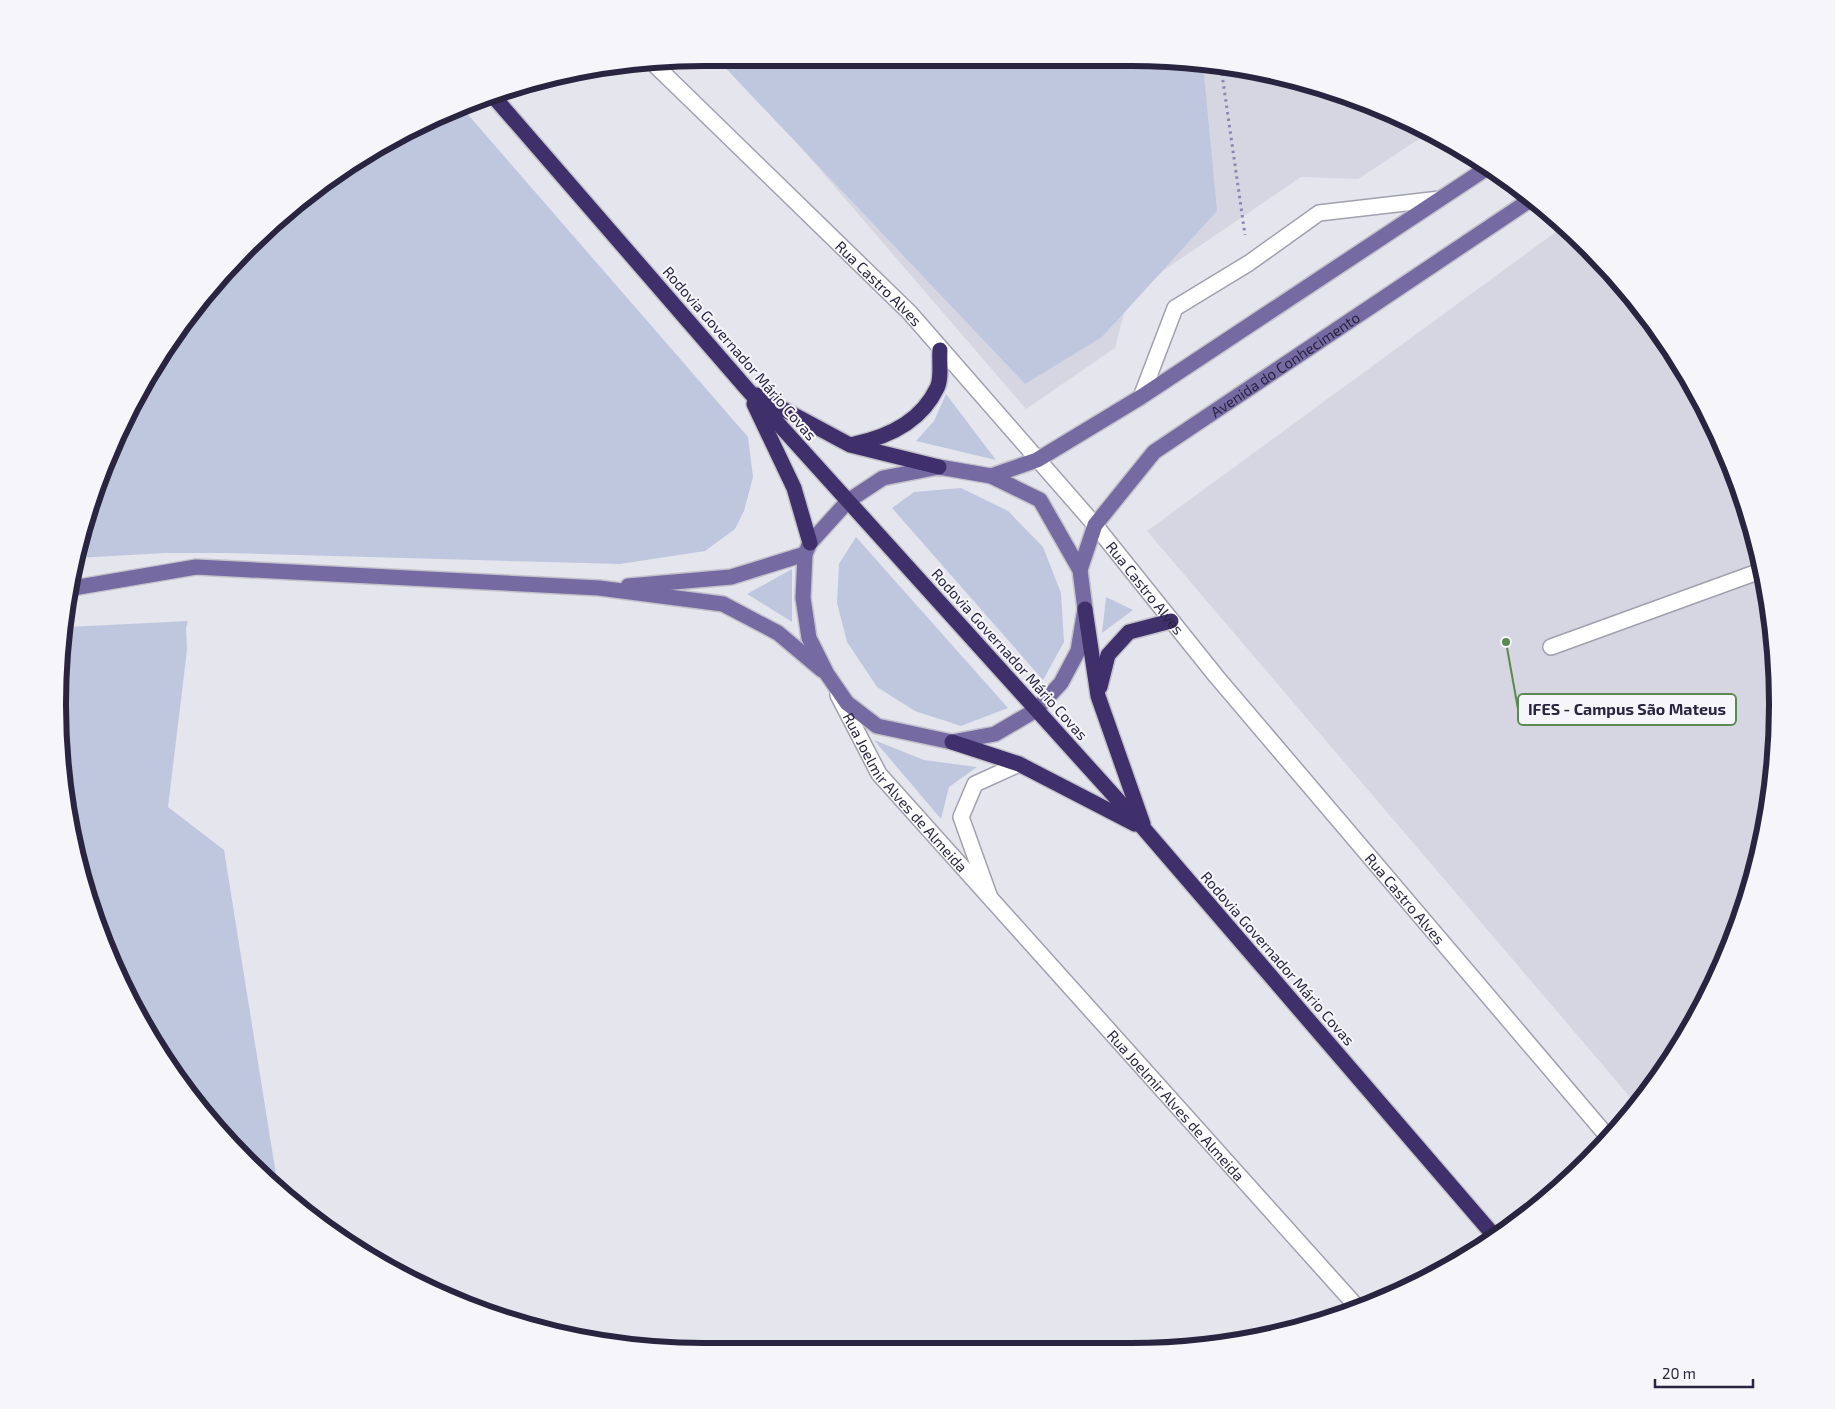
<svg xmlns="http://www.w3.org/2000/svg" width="1835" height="1409" font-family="'Exo 2',sans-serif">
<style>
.built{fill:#d6d6e2}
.green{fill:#bfc7df}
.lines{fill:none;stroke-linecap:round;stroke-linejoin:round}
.minor-casing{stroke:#a1a0af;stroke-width:18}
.major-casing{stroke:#c3c2ca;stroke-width:18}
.highway-casing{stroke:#c3c2ca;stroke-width:18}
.path{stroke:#8c86b1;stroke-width:3;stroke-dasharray:2.5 4;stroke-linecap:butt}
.minor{stroke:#fff;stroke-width:15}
.major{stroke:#766aa3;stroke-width:15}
.highway{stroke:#3f306c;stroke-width:15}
.labels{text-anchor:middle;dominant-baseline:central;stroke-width:4;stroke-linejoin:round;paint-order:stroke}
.street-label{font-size:15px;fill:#292440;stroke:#f6f6fa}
.rim{fill:none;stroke:#292440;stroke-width:6}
.leader{fill:none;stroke:#5a8a50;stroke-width:2}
.callout-dot{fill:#5a8a50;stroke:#f6f6fa;stroke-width:2}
.callout{fill:#f6f6fa;stroke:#5a8a50;stroke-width:2}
.callout-label{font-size:16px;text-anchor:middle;font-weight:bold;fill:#292440}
</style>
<rect width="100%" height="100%" fill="#e5e5ee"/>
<g class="built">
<polygon points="724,58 1173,59 1298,80 1417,124 1430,132 1358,179 1301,177 1129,294 1115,348 1026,409"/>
<polygon points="1564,226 1588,247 1669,345 1728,457 1765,579 1777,705 1765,831 1728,952 1668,1064 1636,1104 1147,531"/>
</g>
<g class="green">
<polygon points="716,58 1173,59 1203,64 1217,211 1102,337 1025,384"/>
<polygon points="464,110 748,437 753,477 744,511 735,529 705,551 620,564 225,553 165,553 77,558 79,537 144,381 247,247 381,144"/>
<polygon points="946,394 996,460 916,441 934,421"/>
<polygon points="961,488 1008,511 1043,547 1061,593 1064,642 1043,680 892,508 914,492"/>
<polygon points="856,537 1008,708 961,726 915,711 877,687 847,642 837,603 839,564"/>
<polygon points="792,569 792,622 747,594"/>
<polygon points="1106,597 1133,610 1102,633"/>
<polygon points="188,621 186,628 187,650 168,807 224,850 278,1187 247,1162 166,1064 107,952 80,872 58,705 68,627"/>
<polygon points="874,740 924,760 977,767 949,787 941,819"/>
</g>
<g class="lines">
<g class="minor-casing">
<g id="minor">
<path id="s1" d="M654,64L910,313L1095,525L1216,676L1608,1137"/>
<polyline points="1141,397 1175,308 1249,263 1319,213 1440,199"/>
<polyline points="1551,647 1763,570"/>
<path id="s2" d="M838,695L879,774L1358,1308"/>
<polyline points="989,895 961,817 975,784 1019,764"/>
</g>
</g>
<g class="major-casing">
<g id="major">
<polygon points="939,467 991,476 1040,500 1080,570 1085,609 1078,651 1061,683 1036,710 995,734 952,742 877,726 847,703 827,674 809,638 803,598 805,554 810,543 848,501 883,478"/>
<polyline points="991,476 1037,460 1141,397 1487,168"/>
<path id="s3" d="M1080,570L1095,525L1154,452L1533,198"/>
<polyline points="628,586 731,577 805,554"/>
<polyline points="73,588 196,567 599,588 723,604 778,633 822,670"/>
</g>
</g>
<g class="highway-casing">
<g id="highway">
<polyline points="494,97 747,389 1145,830 1496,1238"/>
<polyline points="757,395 850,445 939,467"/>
<polyline points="754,404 794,488 810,543"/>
<path d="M854,444C888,437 921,422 937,388C942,379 939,361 940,350"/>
<polyline points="1085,609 1098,696 1143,824"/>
<polyline points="1100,687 1108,655 1129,632 1171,621"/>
<polyline points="952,742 1019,764 1135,824"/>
</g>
</g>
<polyline class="path" points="1221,67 1245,235"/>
<use href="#minor" class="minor"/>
<use href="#major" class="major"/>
<use href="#highway" class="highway"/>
</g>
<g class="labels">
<g class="street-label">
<text stroke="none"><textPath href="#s1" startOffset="314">Rua Castro Alves</textPath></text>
<text transform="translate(740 353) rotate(49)">Rodovia Governador Mário Covas</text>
<text stroke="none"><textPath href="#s3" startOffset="299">Avenida do Conhecimento</textPath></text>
<text stroke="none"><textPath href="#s1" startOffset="719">Rua Castro Alves</textPath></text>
<text transform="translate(1010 654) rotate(48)">Rodovia Governador Mário Covas</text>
<text stroke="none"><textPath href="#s2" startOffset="119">Rua Joelmir Alves de Almeida</textPath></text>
<text stroke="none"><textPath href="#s1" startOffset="1124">Rua Castro Alves</textPath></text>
<text transform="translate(1278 958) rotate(49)">Rodovia Governador Mário Covas</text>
<text stroke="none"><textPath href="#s2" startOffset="534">Rua Joelmir Alves de Almeida</textPath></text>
</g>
</g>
<path d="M0 0H1835V1409H0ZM704 66H1131A638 638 0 0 1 1769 704V705A638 638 0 0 1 1131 1343H704A638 638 0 0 1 66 705V704A638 638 0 0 1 704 66Z" fill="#f6f6fa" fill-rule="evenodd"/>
<path class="rim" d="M704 66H1131A638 638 0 0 1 1769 704V705A638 638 0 0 1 1131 1343H704A638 638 0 0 1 66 705V704A638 638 0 0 1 704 66Z"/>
<path class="leader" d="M1506 642L1518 709"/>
<circle class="callout-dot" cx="1506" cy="642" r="5"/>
<rect class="callout" x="1518" y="694" width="218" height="31" rx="5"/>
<g class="callout-label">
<text x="1627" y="715">IFES - Campus São Mateus</text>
</g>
<path d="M1655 1379v8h98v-8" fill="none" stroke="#292440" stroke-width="2.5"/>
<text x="1662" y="1379" font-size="15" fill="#292440" stroke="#f6f6fa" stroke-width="4" paint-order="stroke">20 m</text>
</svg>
